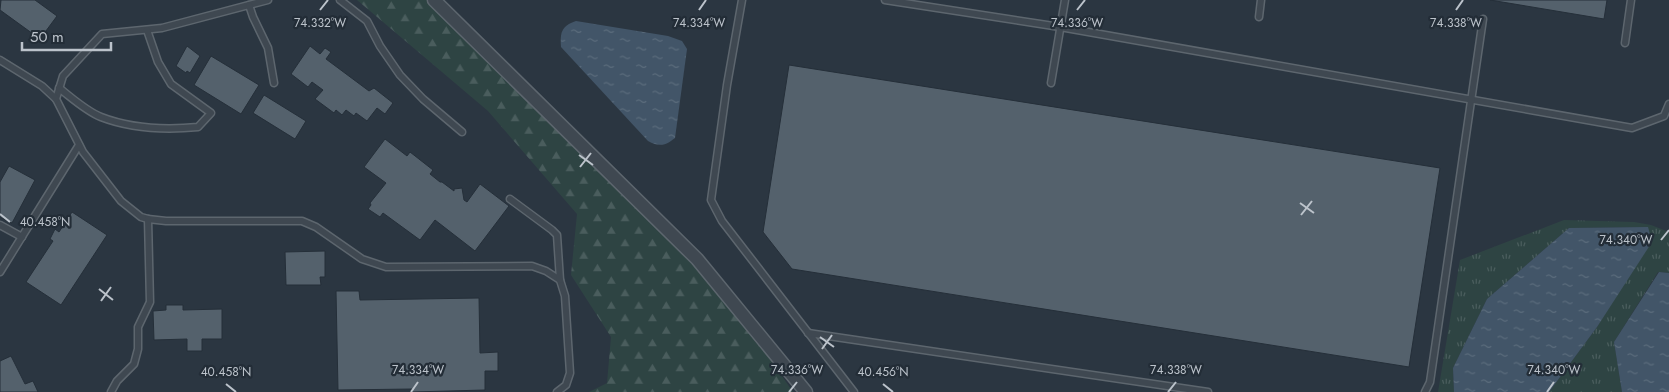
<svg xmlns="http://www.w3.org/2000/svg" width="1669" height="392" font-family="Jost,sans-serif">
<style>
.grass{fill:url(#grass-tufts)}
.forest{fill:url(#forest-firs)}
.water{fill:url(#water-ripples)}
.building{fill:#54616c;stroke:#252f39}
.lines{fill:none;stroke-linecap:round;stroke-linejoin:round}
.lane-casing{stroke:#5d666e;stroke-width:9}
.street-casing{stroke:#5d666e;stroke-width:15}
.lane{stroke:#3f4851;stroke-width:6}
.street{stroke:#3f4851;stroke-width:12}
.ticks{fill:none;stroke:#bcc3cb;stroke-width:2}
.ticks-label{font-size:12px;text-anchor:middle;fill:#bcc3cb;stroke:#232d37;stroke-width:4.5;stroke-linejoin:round;paint-order:stroke}
</style>
<defs>
<pattern id="grass-tufts" width="24" height="20" patternUnits="userSpaceOnUse" patternTransform="scale(1.25)"><rect width="24" height="20" fill="#2e4443"/><path d="M3 7l-1-3M5 7V3M7 7l1-3M15 17l-1-3M17 17v-4M19 17l1-3" fill="none" stroke="#4a5d5d"/></pattern>
<pattern id="forest-firs" width="22" height="20" patternUnits="userSpaceOnUse" patternTransform="scale(1.25)"><rect width="22" height="20" fill="#2e4443"/><path d="M5 1l3.5 6h-7zM16 11l3.5 6h-7z" fill="#4a5d5d"/></pattern>
<pattern id="water-ripples" width="26" height="14" patternUnits="userSpaceOnUse" patternTransform="scale(1.25)"><rect width="26" height="14" fill="#425568"/><path d="M2 4q2-2 4 0t4 0M15 11q2-2 4 0t4 0" fill="none" stroke="#5b6c7c"/></pattern>
</defs>
<rect width="100%" height="100%" fill="#2b3641"/>
<polygon class="grass" points="1564,220 1634,222 1651,225 1669,232 1669,273 1658,272 1614,342 1622,392 1549,392 1597,327 1648,227 1569,228 1487,299 1453,368 1454,392 1438,392 1460,260"/>
<polygon class="forest" points="357,0 434,0 703,272 765,352 793,392 589,392 607,383 611,337 571,275 577,214 488,111"/>
<g class="water">
<path d="M576,21L668,36L682,41L687,49L675,138C665,146 659,147 648,141L561,47C560,33 561,26 576,21Z"/>
<polygon points="1648,227 1652,242 1597,327 1549,392 1454,392 1453,368 1487,299 1569,228"/>
<polygon points="1659,272 1669,273 1669,392 1622,392 1614,342"/>
</g>
<g class="building">
<polygon points="1,0 35,0 57,16 40,39 0,10"/>
<polygon points="1490,0 1607,0 1604,19"/>
<polygon points="187,46 200,56 190,73 187,71 186,73 176,66"/>
<polygon points="310,46 320,54 325,48 331,52 326,59 369,91 374,88 393,103 385,114 377,108 367,121 356,113 354,116 346,110 342,115 336,110 334,113 315,99 323,90 312,82 308,87 291,74"/>
<polygon points="211,56 259,85 241,114 194,85"/>
<polygon points="789,65 1440,168 1409,367 792,269 763,232"/>
<polygon points="264,95 306,121 295,139 253,113"/>
<polygon points="385,139 407,156 410,152 433,170 430,174 440,182 442,182 454,191 454,189 462,188 464,200 467,202 480,184 509,206 475,251 435,220 420,240 383,213 380,217 368,209 371,205 370,203 386,183 364,167"/>
<polygon points="9,166 35,180 12,223 0,217 0,182"/>
<polygon points="72,212 107,235 61,305 26,282 53,241 50,239 55,229 59,232"/>
<polygon points="325,251 325,277 320,277 321,285 286,285 285,252"/>
<polygon points="336,291 359,291 360,300 479,298 480,353 498,352 498,371 485,371 485,390 412,392 412,389 338,390"/>
<polygon points="166,305 183,305 183,310 222,309 222,339 202,339 202,351 187,351 187,339 154,340 153,311 166,310"/>
<polygon points="11,356 25,384 33,381 38,392 0,392 0,361"/>
</g>
<g class="lines">
<g class="lane-casing">
<g id="lane">
<polyline points="268,0 162,28 102,34 63,76 56,99 83,152 121,201 141,217 148,219 166,221 302,221 316,227 362,259 386,267 532,266 546,271 560,280 565,296 570,373 566,385 557,392"/>
<polyline points="340,0 367,21 380,46 400,75 423,99 462,132"/>
<polyline points="742,0 727,85 711,200 722,221 854,392"/>
<polyline points="885,0 1060,27 1632,128 1664,116 1669,104"/>
<polyline points="249,5 253,17 268,48 274,83"/>
<polyline points="1259,17 1261,0"/>
<polyline points="1625,43 1631,0"/>
<polyline points="0,60 42,86 56,99"/>
<polyline points="1051,83 1065,0"/>
<path d="M59,88C72,98 86,111 101,117C132,129 166,130 198,127L211,113L171,84L158,62L147,30"/>
<polyline points="510,199 552,230 557,235 560,280"/>
<polyline points="0,225 22,237"/>
<polyline points="0,272 79,145"/>
<polyline points="808,333 1208,392"/>
<polyline points="111,392 117,381 134,364 138,349 138,327 150,302 148,219"/>
<polyline points="1425,392 1430,382 1483,19"/>
</g>
</g>
<g class="street-casing">
<polyline id="street" points="434,0 697,259 806,392"/>
</g>
<use href="#lane" class="lane"/>
<use href="#street" class="street"/>
</g>
<path class="ticks" d="M320,10L328,0M699,10L706,0M1077,10L1085,0M1456,10L1463,0M579,155L593,165M580,167L591,153M1300,203L1314,213M0,214L10,222M1301,215L1312,201M1661,240L1669,230M99,289L113,300M101,301L111,287M820,337L834,347M822,349L832,335M226,384L236,392M883,384L893,392M411,392L418,382M789,392L797,382M1168,392L1176,382M1547,392L1554,382"/>
<g class="ticks-label">
<text x="320" y="27">74.332°W</text>
<text x="699" y="27">74.334°W</text>
<text x="1077" y="27">74.336°W</text>
<text x="1456" y="27">74.338°W</text>
<text x="45" y="226">40.458°N</text>
<text x="1626" y="244">74.340°W</text>
<text x="418" y="374">74.334°W</text>
<text x="797" y="374">74.336°W</text>
<text x="1176" y="374">74.338°W</text>
<text x="1554" y="374">74.340°W</text>
<text x="226" y="376">40.458°N</text>
<text x="883" y="376">40.456°N</text>
</g>
<path d="M22 42v8h89v-8" fill="none" stroke="#bcc3cb" stroke-width="2.5"/>
<text x="30" y="42" font-size="15" fill="#bcc3cb" stroke="#232d37" stroke-width="4" paint-order="stroke">50 m</text>
</svg>
